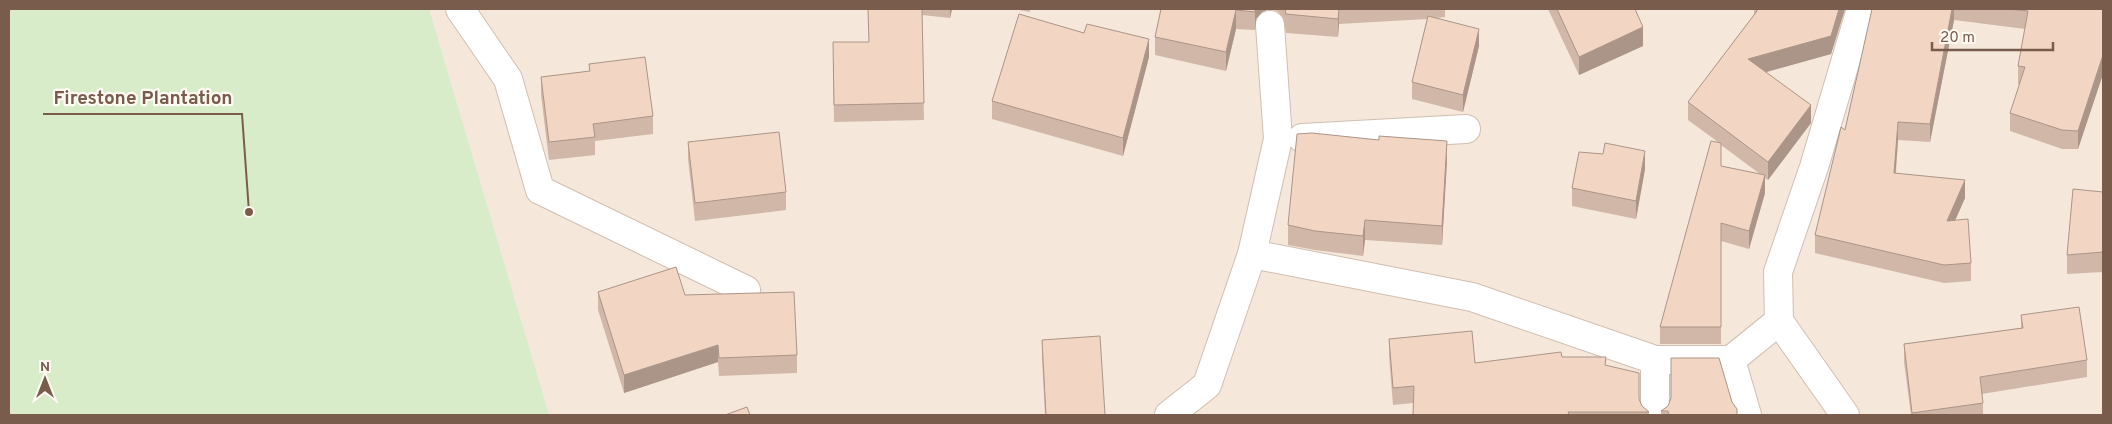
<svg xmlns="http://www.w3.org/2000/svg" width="2112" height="424" font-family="Overpass,sans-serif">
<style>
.residential{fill:#f5e8da}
.green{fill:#d8ecc9}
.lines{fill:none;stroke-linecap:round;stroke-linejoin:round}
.minor-casing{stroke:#d1beb0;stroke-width:30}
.minor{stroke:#fff;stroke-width:28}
.wall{fill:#d1b7a8;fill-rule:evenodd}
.shaded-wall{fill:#aa9588}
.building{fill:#f3d5c3;stroke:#aa9588}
.leader{fill:none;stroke:#7a5c4d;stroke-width:2}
.callout-dot{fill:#7a5c4d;stroke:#fffaf3;stroke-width:2}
.callout-label{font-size:19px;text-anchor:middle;font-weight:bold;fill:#7a5c4d;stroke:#fffaf3;stroke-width:4.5;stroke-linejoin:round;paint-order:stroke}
</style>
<rect width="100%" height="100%" fill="#fdf6ec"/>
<polygon class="residential" points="121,9 2103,9 2103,415 305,415"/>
<polygon class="green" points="9,9 429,9 549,415 9,415"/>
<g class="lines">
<g class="minor-casing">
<g id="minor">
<polyline points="460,9 508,79 540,190 746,290"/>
<polyline points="1302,138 1466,129"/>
<polyline points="1252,254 1472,297 1655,360 1731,360 1779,321"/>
<polyline points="1655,360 1655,415"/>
<polyline points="1731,360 1747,415"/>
<polyline points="1169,415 1207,385 1252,254 1278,139 1270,25"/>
<polyline points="1845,415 1779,321 1778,272 1814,167 1861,9"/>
</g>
</g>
<use href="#minor" class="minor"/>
</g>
<g class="wall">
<polygon points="868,9 952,9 950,18 922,15 924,120 834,122 833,60 869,42"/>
<polygon points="1013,9 1030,9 1030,12"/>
<polygon points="1161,9 1445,9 1445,17 1436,18 1479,46 1463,112 1412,99 1412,82 1427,19 1339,24 1338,37 1286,33 1283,17 1277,11 1269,9 1262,12 1256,19 1255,30 1236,29 1226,71 1155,55 1155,37"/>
<polygon points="1548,9 1635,9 1643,46 1579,75"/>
<path d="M1754,9H1845L1831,54L1766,72L1811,123L1768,180L1765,178V193L1749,249L1721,241V344H1660V327L1718,142L1688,120V102L1754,15ZM1721,145L1760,174L1721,166Z"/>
<polygon points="1872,9 2103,9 2103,74 2078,149 2062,149 2010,131 2010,113 2020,84 2018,84 2018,66 2025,29 1954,20 1930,142 1898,140 1896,173 1965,198 1955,220 1971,263 1971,281 1944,283 1815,253 1815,235 1845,130"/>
<polygon points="1084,33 1149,57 1123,156 992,119 992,101"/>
<polygon points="589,64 653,116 653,134 595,141 595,155 549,160 541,95 541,77 589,71"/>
<polygon points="688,142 786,192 786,210 695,221 688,159"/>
<polygon points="1447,161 1442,245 1365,240 1363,256 1315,250 1288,245 1288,225"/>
<polygon points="1645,169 1636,219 1572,206 1572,188"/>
<polygon points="2103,192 2103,272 2067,274 2067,255"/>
<polygon points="598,292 685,295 797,355 797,373 719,376 718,362 624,393 598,310"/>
<polygon points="2021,315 2087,360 2087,377 1982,394 1983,403 1983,415 1911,415 1904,362 1904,344 2021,328"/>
<polygon points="1389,339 1475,363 1562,357 1606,365 1639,399 1642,406 1649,412 1649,415 1413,415 1413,403 1393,405 1389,356"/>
<polygon points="1042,340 1105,415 1045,415 1042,358"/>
<polygon points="1661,411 1737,415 1661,415"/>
</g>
<g class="shaded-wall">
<polygon points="950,9 952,9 950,18"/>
<polygon points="1255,9 1269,9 1262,12 1256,19 1255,30"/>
<polygon points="1339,9 1339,24 1338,37 1338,19"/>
<polygon points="1839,9 1845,9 1831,54 1748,77 1748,59"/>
<polygon points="1952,9 1954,9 1954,20 1930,142 1930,124"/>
<polygon points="1236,10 1236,29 1226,71 1226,52"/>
<polygon points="1643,27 1643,46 1579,75 1579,57"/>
<polygon points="1479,29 1479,46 1463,112 1463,95"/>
<polygon points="1149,39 1149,57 1123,156 1123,138"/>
<polygon points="2103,55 2103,74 2078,149 2078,131"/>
<polygon points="1811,105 1811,123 1768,180 1768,162"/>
<polygon points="1898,122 1898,140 1894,191 1894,173"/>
<polygon points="1447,141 1447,161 1442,245 1442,226"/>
<polygon points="1645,151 1645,169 1636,219 1636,201"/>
<polygon points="1765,175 1765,193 1749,249 1749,231"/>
<polygon points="1965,180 1965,198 1947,239 1947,221"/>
<polygon points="1365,220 1365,240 1363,256 1363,236"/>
<polygon points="718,345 718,362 624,393 624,375"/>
</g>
<g class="building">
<polygon points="868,9 922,9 924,103 834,105 833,42 869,42"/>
<polygon points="1161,9 1255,9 1255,12 1236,10 1226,52 1155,37"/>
<polygon points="1285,9 1339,9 1338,19 1286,14"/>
<polygon points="1557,9 1635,9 1643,27 1579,57"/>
<polygon points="1756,9 1839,9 1831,36 1748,59 1811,105 1768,162 1688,102 1757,11"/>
<polygon points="1872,9 1952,9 1930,124 1898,122 1894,173 1965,180 1947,221 1968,219 1971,263 1944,265 1815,235 1841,127 1845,130"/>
<polygon points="2008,9 2103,9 2103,55 2078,131 2062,130 2010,113 2025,67 2018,66 2028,11"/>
<polygon points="1019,14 1084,33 1087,24 1149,39 1123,138 992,101"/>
<polygon points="1428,16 1479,29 1463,95 1412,82"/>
<polygon points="645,57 653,116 593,124 595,137 549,142 541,77 590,71 589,64"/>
<polygon points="779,132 786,192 695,203 688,142"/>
<polygon points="1312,133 1379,140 1379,136 1447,141 1442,226 1365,220 1363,236 1315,231 1288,225 1297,134"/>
<polygon points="1711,141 1721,143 1721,166 1765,175 1749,231 1721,223 1721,327 1660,327"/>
<polygon points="1605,143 1645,151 1636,201 1572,188 1579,152 1603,154"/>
<polygon points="2073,189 2103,192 2103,252 2067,255"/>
<polygon points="676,267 685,295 794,292 797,355 719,358 718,345 624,375 598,292"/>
<polygon points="2079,307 2087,360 1980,377 1983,403 1912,413 1904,344 2023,328 2021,315"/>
<polygon points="1472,331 1475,363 1561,352 1562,357 1606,357 1605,365 1639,373 1639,399 1642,406 1649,412 1568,412 1569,415 1413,415 1414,386 1393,388 1389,339"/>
<polygon points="1100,336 1105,415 1046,415 1042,340"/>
<polygon points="1671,358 1719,358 1732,402 1737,409 1737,415 1669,415 1668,411 1661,411 1668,406 1671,398"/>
<polygon points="747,407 750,415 725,415"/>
</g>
<path class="leader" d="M249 212L242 114H43"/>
<circle class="callout-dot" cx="249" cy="212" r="5"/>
<g class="callout-label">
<text x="143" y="104">Firestone Plantation</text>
</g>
<rect width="2112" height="424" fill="none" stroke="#7a5c4d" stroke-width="20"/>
<g transform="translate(45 379)" stroke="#fffaf3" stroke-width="4" paint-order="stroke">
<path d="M0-4L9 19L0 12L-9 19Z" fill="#7a5c4d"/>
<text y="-8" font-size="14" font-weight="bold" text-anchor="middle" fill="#7a5c4d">N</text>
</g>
<path d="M1932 42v8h121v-8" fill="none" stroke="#7a5c4d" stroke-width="2.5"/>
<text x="1940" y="42" font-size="15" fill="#7a5c4d" stroke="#fffaf3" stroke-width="4" paint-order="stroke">20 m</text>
</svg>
